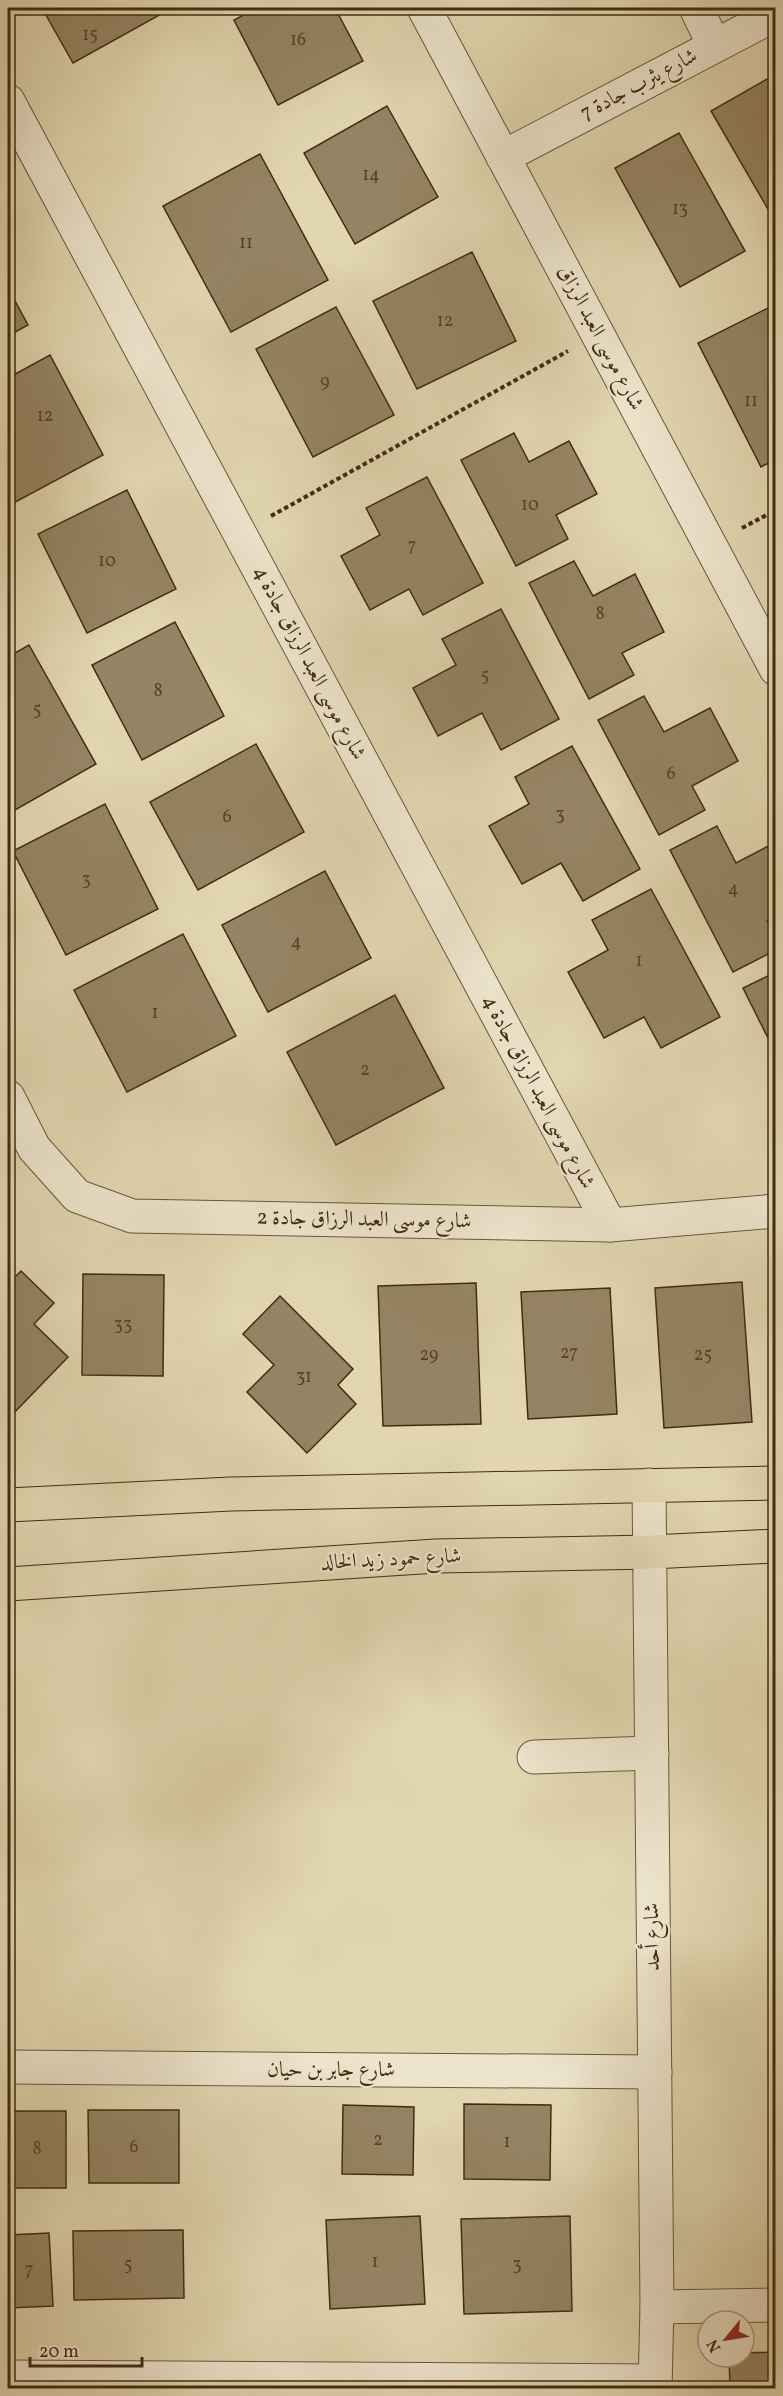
<svg xmlns="http://www.w3.org/2000/svg" width="783" height="2396" font-family="Vollkorn,Amiri,serif">
<style>
.building{fill:#958464;stroke:#432b12;stroke-width:1.5}
.lines{fill:none;stroke-linecap:round;stroke-linejoin:round}
.minor-casing{stroke:#6a563a;stroke-width:35}
.major-casing{stroke:#432b12;stroke-width:35}
.path{stroke:#432b12;stroke-width:4;stroke-dasharray:4.5 3;stroke-linecap:butt}
.minor{stroke:#ece4cc;stroke-width:33}
.major{stroke:#e1d6b0;stroke-width:33}
.labels{text-anchor:middle;dominant-baseline:central;stroke-width:4.5;stroke-linejoin:round;paint-order:stroke}
.number-label{font-size:18px;fill:#584126}
.street-label{font-size:21px;fill:#432b12;stroke:#ece4cc}
</style>
<rect width="100%" height="100%" fill="#e1d6b0"/>
<filter id="stains"><feTurbulence type="fractalNoise" baseFrequency=".00333" numOctaves="4"/><feColorMatrix values="0 0 0 0 .2 0 0 0 0 .09 0 0 0 0 .02 0 0 0 .5 -.17"/></filter>
<radialGradient id="worn" r=".72"><stop offset=".6" stop-color="#630" stop-opacity="0"/><stop offset="1" stop-color="#630" stop-opacity=".3"/></radialGradient>
<g class="building">
<polygon points="42,8 172,8 73,63"/>
<polygon points="257,8 335,8 363,61 278,105 234,20"/>
<polygon points="776,74 776,223 711,111"/>
<polygon points="387,106 438,197 355,244 304,153"/>
<polygon points="679,133 745,251 680,287 615,168"/>
<polygon points="260,154 328,280 231,332 163,206"/>
<polygon points="472,252 516,341 417,389 373,301"/>
<polygon points="8,288 28,325 8,336"/>
<polygon points="776,304 776,459 761,467 698,343"/>
<polygon points="336,307 394,415 313,457 256,349"/>
<polygon points="50,355 103,455 8,506 8,378"/>
<polygon points="514,433 529,462 569,441 597,494 556,515 568,539 516,566 461,460"/>
<polygon points="427,477 483,583 423,615 409,589 370,610 341,556 380,535 366,508"/>
<polygon points="127,490 176,589 87,633 38,534"/>
<polygon points="574,561 593,596 635,574 664,632 622,653 634,675 589,699 529,583"/>
<polygon points="8,609 14,620 8,623"/>
<polygon points="501,609 559,719 501,750 482,713 438,736 413,688 456,665 442,639"/>
<polygon points="175,622 224,716 142,760 92,665"/>
<polygon points="29,645 96,764 8,814 8,657"/>
<polygon points="644,696 664,732 710,708 738,761 692,786 705,810 659,835 598,720"/>
<polygon points="256,744 304,832 198,890 150,802"/>
<polygon points="572,746 640,869 583,901 561,863 522,884 489,826 529,804 515,777"/>
<polygon points="105,804 158,909 66,955 13,851"/>
<polygon points="717,826 736,863 776,842 776,916 767,921 776,937 776,950 733,972 670,850"/>
<polygon points="325,871 371,958 268,1012 222,925"/>
<polygon points="651,889 720,1017 661,1048 644,1017 604,1038 568,972 608,950 592,920"/>
<polygon points="183,934 236,1036 127,1092 74,990"/>
<polygon points="776,972 776,1054 743,988"/>
<polygon points="395,995 444,1088 336,1145 287,1052"/>
<polygon points="21,1271 54,1303 34,1324 68,1357 10,1417 8,1414 8,1284"/>
<polygon points="83,1274 164,1275 163,1376 82,1375"/>
<polygon points="742,1282 752,1422 664,1428 655,1288"/>
<polygon points="476,1283 481,1424 383,1426 378,1286"/>
<polygon points="610,1288 617,1414 528,1419 521,1292"/>
<polygon points="280,1296 353,1369 338,1385 356,1404 307,1453 247,1392 274,1365 243,1334"/>
<polygon points="464,2104 551,2105 550,2180 464,2179"/>
<polygon points="343,2105 414,2107 413,2175 342,2174"/>
<polygon points="88,2110 179,2110 179,2183 89,2183"/>
<rect x="8" y="2111" width="58" height="77"/>
<polygon points="420,2216 425,2304 330,2309 326,2220"/>
<polygon points="570,2216 572,2311 464,2314 461,2219"/>
<polygon points="183,2230 184,2298 74,2300 73,2231"/>
<polygon points="49,2233 53,2306 8,2308 8,2235"/>
<polygon points="776,2352 776,2388 730,2388 729,2357 744,2357 744,2353"/>
</g>
<g class="lines">
<g class="minor-casing">
<g id="minor">
<polyline points="424,8 776,669"/>
<polyline points="696,8 714,45"/>
<polyline points="8,101 610,1225"/>
<polyline points="503,157 776,14"/>
<polyline points="8,1097 34,1148 77,1196 132,1216 610,1225 776,1211"/>
<polyline points="649,1485 657,2307 655,2388"/>
<polyline points="534,1757 652,1753"/>
<polyline points="8,2067 655,2072"/>
<polyline points="657,2307 776,2305"/>
<polyline points="8,2377 655,2381"/>
</g>
</g>
<g class="major-casing">
<g id="major">
<polyline points="8,1505 231,1494 776,1483"/>
<polyline points="8,1584 436,1556 651,1552 776,1546"/>
</g>
</g>
<g class="path">
<polyline points="271,516 568,351"/>
<polyline points="742,528 776,510"/>
</g>
<use href="#minor" class="minor"/>
<use href="#major" class="major"/>
</g>
<g class="labels">
<g class="number-label">
<text x="90" y="35">15</text>
<text x="298" y="40">16</text>
<text x="371" y="175">14</text>
<text x="680" y="209">13</text>
<text x="246" y="243">11</text>
<text x="445" y="321">12</text>
<text x="325" y="382">9</text>
<text x="751" y="401">11</text>
<text x="45" y="416">12</text>
<text x="530" y="505">10</text>
<text x="412" y="546">7</text>
<text x="107" y="561">10</text>
<text x="600" y="614">8</text>
<text x="485" y="676">5</text>
<text x="158" y="691">8</text>
<text x="37" y="710">5</text>
<text x="671" y="774">6</text>
<text x="560" y="815">3</text>
<text x="227" y="817">6</text>
<text x="86" y="880">3</text>
<text x="733" y="889">4</text>
<text x="296" y="942">4</text>
<text x="639" y="961">1</text>
<text x="155" y="1013">1</text>
<text x="365" y="1070">2</text>
<text x="123" y="1325">33</text>
<text x="569" y="1353">27</text>
<text x="429" y="1355">29</text>
<text x="703" y="1355">25</text>
<text x="304" y="1377">31</text>
<text x="378" y="2140">2</text>
<text x="507" y="2142">1</text>
<text x="134" y="2147">6</text>
<text x="37" y="2149">8</text>
<text x="375" y="2262">1</text>
<text x="128" y="2265">5</text>
<text x="517" y="2265">3</text>
<text x="29" y="2270">7</text>
</g>
<g class="street-label">
<text transform="translate(639 85) rotate(-28)">شارع يثرب جادة 7</text>
<text transform="translate(600 338) rotate(62)">شارع موسى العبد الرزاق</text>
<text transform="translate(309 663) rotate(62)">شارع موسى العبد الرزاق جادة 4</text>
<text transform="translate(538 1092) rotate(62)">شارع موسى العبد الرزاق جادة 4</text>
<text transform="translate(364 1220) rotate(1)">شارع موسى العبد الرزاق جادة 2</text>
<text transform="translate(391 1560) rotate(-3)">شارع حمود زيد الخالد</text>
<text transform="translate(653 1937) rotate(-91)">شارع أحد</text>
<text x="331" y="2070">شارع جابر بن حيان</text>
</g>
</g>
<rect width="783" height="2396" fill="none" stroke="#e1d6b0" stroke-width="30"/>
<rect x="9" y="9" width="765" height="2378" fill="none" stroke="#432b12" stroke-width="3"/>
<rect x="15" y="15" width="753" height="2366" fill="none" stroke="#432b12" stroke-width="1.5"/>
<g transform="translate(726 2339) rotate(240)"><circle r="28" fill="#ece4cc" stroke="#a89a82" stroke-width="1.5"/>
<path d="M0-4.5L10 22L0 15L-10 22Z" fill="#8f2418"/>
<text y="-9" font-size="16" font-weight="bold" text-anchor="middle" fill="#432b12">N</text>
</g>
<path d="M30 2357v9h112v-9" fill="none" stroke="#432b12" stroke-width="3"/>
<text x="39" y="2357" font-size="18" fill="#432b12" stroke="#ece4cc" stroke-width="4.5" paint-order="stroke">20 m</text>
<rect width="100%" height="100%" filter="url(#stains)"/>
<rect width="100%" height="100%" fill="url(#worn)"/>
</svg>
